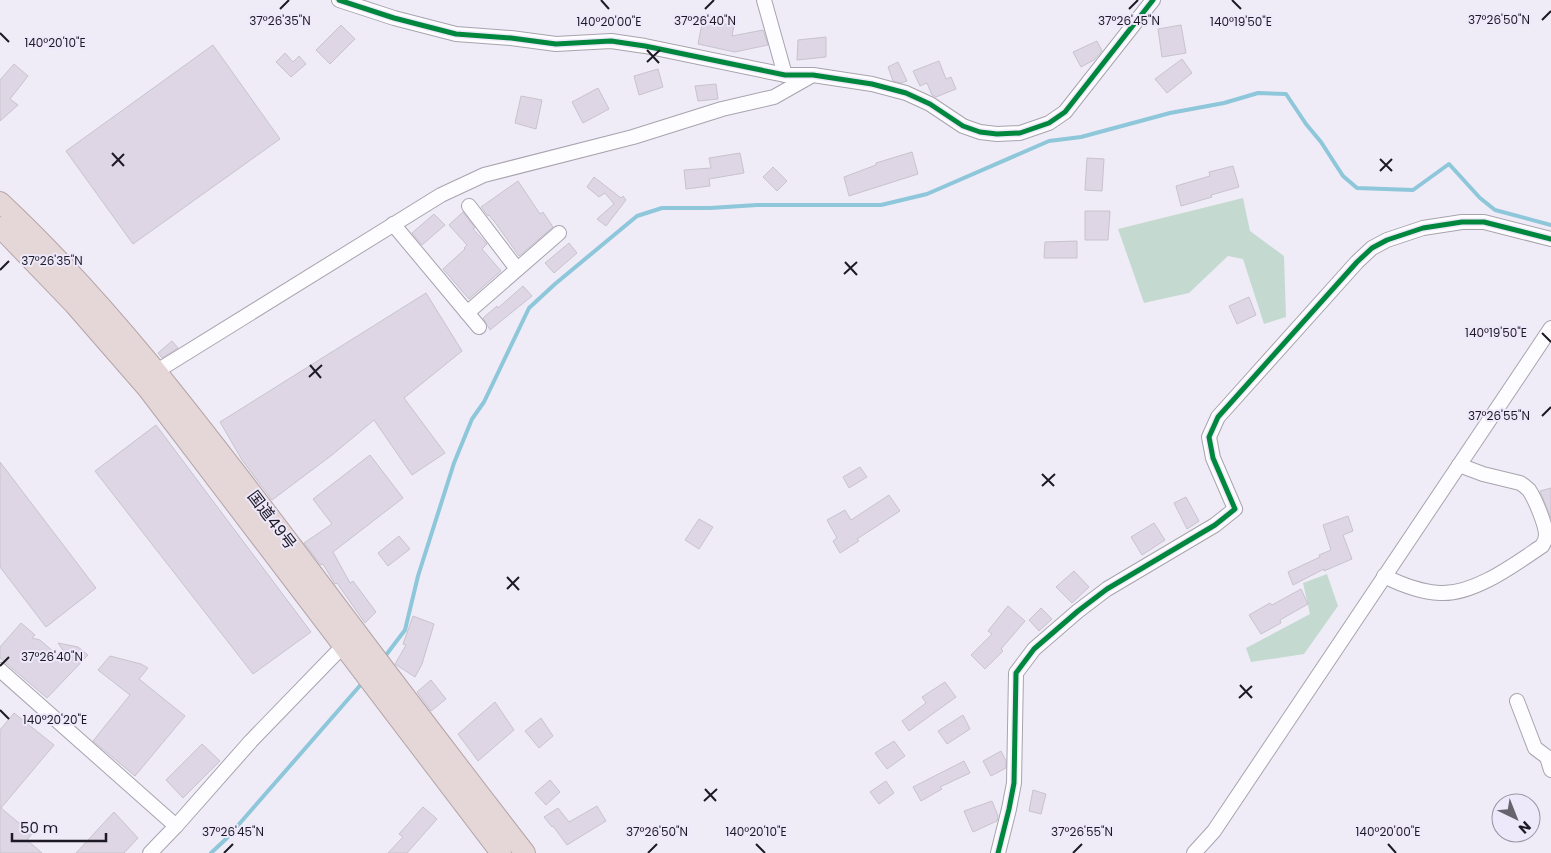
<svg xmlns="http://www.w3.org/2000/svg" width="1551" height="853" font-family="Poppins,'Noto Sans JP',sans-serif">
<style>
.green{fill:#c4dad0}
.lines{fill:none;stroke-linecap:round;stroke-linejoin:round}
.stream{stroke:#8ec6da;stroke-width:4}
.building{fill:#ded5e5;stroke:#c8c3cd}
.minor-casing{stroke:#a8a4af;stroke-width:16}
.highway-casing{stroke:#b4a4a7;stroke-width:22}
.minor{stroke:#fdfcfe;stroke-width:14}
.highway{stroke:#e5d7d7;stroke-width:20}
.cycleway-casing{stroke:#eee8fb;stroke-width:8}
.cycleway{stroke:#00873e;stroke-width:5}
.ticks{fill:none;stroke:#1e1a25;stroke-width:2}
.labels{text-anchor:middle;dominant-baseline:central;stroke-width:4;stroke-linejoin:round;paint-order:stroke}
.street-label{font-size:16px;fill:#1e1a25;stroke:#eee8fb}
.ticks-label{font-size:12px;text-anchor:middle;fill:#1e1a25;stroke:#eee8fb;stroke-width:4;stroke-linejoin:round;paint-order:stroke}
</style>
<rect width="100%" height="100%" fill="#efecf7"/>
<g class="green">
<polygon points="1243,198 1250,231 1284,256 1286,317 1264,324 1243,259 1228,256 1189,293 1144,303 1118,229"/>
<polygon points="1327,574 1338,606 1304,654 1251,662 1246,648 1310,614 1303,583"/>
</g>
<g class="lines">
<g class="stream">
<polyline points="383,659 405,630 418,576 454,463 472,419 484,402 529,308 555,284 637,216 662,208 710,208 757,205 881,205 927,194 1049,141 1081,137 1170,113 1224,103 1258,93 1286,94 1306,124 1321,142 1343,176 1357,188 1413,190 1449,164 1480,198 1495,210 1551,225"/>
<polyline points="211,853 227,838 364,681"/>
</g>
</g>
<g class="building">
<polygon points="703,19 734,26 732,36 763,30 768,45 735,52 698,44"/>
<polygon points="341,25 355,39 330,64 316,50"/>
<polygon points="1181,25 1186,53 1162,57 1158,29"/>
<polygon points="826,37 826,57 797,60 798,40"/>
<polygon points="1097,41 1102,51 1094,60 1081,67 1073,52"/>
<polygon points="213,45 280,139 133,244 66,151"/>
<polygon points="285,53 293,62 299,56 306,64 291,77 276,62"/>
<polygon points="1182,59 1192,73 1167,93 1155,79"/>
<polygon points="939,61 946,79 951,77 956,89 936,97 932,95 927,83 920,86 913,71"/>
<polygon points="898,62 907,81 901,83 893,81 888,67"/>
<polygon points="14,64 28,76 10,99 18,105 0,121 0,80"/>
<polygon points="658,69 663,87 639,95 634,76"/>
<polygon points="716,84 718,99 698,101 695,86"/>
<polygon points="598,88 609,109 583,123 572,102"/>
<polygon points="521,96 542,100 536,129 515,123"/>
<polygon points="912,152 918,174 849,196 844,177 876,165 876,163"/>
<polygon points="740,153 744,173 709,179 710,186 686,189 684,170 711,168 709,158"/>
<polygon points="1087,158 1104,159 1102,191 1085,190"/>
<polygon points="1233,166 1239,187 1211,195 1212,197 1181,206 1176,186 1210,176 1209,172"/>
<polygon points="773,167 787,181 777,191 763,177"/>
<polygon points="594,177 621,198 623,196 626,200 606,226 597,219 614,204 605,193 599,197 587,187"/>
<polygon points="518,181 540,214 543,212 553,227 519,256 497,225 489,215 488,216 481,207"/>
<polygon points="1085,211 1110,211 1108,240 1085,240"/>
<polygon points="463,212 475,228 473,229 487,244 482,249 501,271 469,299 443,269 465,249 464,248 467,245 449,225"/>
<polygon points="434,214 445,225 422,245 412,233"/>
<polygon points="1077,241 1077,258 1044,258 1045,242"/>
<polygon points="569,243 577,253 554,273 545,263"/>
<polygon points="523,286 532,296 490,330 483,318 497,306 498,308"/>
<polygon points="426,293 462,351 404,398 445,453 412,475 374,420 332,455 272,500 242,460 220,422"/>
<polygon points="1249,297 1256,315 1237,324 1229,306"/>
<polygon points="172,341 178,348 162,358 158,353"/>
<polygon points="156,425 311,632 253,674 95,471"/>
<polygon points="370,455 403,498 333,552 350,583 353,581 376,612 365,623 337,583 335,584 323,564 321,565 304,543 332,524 313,499"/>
<polygon points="0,462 96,588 46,627 0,567"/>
<polygon points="860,467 867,477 849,488 843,477"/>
<polygon points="1551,488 1551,518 1540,491"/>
<polygon points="889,495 900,511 857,539 859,541 840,553 833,541 837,538 827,520 845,510 851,520"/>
<polygon points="1186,497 1199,521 1187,529 1174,503"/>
<polygon points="1348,516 1353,531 1343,535 1352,559 1324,571 1324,569 1293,585 1288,572 1320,557 1319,555 1331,550 1323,525"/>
<polygon points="699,519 713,527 699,549 685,540"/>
<polygon points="1154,523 1165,540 1142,555 1131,537"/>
<polygon points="399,536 410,549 388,566 378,553"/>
<polygon points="1074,571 1089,587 1072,603 1056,587"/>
<polygon points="1301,589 1308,604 1280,620 1281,623 1261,634 1249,615 1270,603 1272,605"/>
<polygon points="1008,606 1025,621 1001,649 1003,651 985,669 971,655 992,634 988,631"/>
<polygon points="1041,608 1052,619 1039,631 1029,620"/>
<polygon points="413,616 434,624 422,664 415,677 395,664 406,645 403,644"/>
<polygon points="21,623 35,635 32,638 40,640 63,660 67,656 58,643 78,647 88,655 47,698 0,658 0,647"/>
<polygon points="110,656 141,664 148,668 139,679 185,716 135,776 93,741 130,695 98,670"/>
<polygon points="431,680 446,699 431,711 417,692"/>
<polygon points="945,682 956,697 909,731 902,721 926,703 922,697"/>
<polygon points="495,702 514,730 478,761 458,734"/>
<polygon points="14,713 54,745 1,808 32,834 27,840 42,853 0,853 0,730"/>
<polygon points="963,715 970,729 947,744 938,731"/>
<polygon points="541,718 553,736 539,748 525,731"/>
<polygon points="894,741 905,756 887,769 875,753"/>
<polygon points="202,744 220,761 183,798 166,780"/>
<polygon points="1001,751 1006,761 1006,768 991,776 983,761"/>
<polygon points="964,761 970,773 940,787 942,789 921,801 913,787"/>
<polygon points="550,780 560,792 546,805 535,793"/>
<polygon points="886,781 894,793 879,804 870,792"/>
<polygon points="1033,790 1046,794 1041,814 1029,811"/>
<polygon points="992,801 998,816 997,821 973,832 964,811"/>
<polygon points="597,806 606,821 567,845 553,826 552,827 544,817 558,808 569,822"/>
<polygon points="423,807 437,819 407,853 388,853 403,837 399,834"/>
<polygon points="114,812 138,838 124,853 76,853"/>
</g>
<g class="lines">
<g class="minor-casing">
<g id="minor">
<polyline points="339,0 394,18 456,34 511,38 556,44 611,41 645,46 785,75 813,75 872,84 906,93 930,104 963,126 980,132 997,134 1020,133 1049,123 1065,112 1153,0"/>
<polyline points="764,0 785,75"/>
<polyline points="469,206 517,269"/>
<polyline points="393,224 479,327"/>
<polyline points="467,313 559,233"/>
<polyline points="157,371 441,195 484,175 633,137 722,109 774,97 811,76"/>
<path d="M1384,576C1402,585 1420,592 1440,593C1474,595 1515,564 1542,546C1544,543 1546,540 1546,535C1546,525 1535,499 1529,490C1526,487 1524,485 1520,483L1483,474L1459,465"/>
<polyline points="0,670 176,826"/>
<polyline points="1517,701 1535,748 1547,757 1551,770"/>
<polyline points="150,853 176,826 251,741 343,646"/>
<polyline points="998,853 1009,809 1014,783 1016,673 1034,649 1078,611 1107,589 1215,525 1235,509 1213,458 1209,437 1218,417 1357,262 1372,248 1387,240 1423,228 1462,222 1484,222 1551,239"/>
<polyline points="1194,853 1214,831 1551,328"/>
</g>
</g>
<g class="highway-casing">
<g id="highway">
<path d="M0,202C110,305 200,425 291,545C368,648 446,751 525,853"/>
<polyline points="0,227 74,304 148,389 501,853"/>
</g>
</g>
<use href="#minor" class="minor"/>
<use href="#highway" class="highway"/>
<g class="cycleway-casing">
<g id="cycleway">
<polyline points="339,0 394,18 456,34 511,38 556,44 611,41 645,46 785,75 813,75 872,84 906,93 930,104 963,126 980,132 997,134 1020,133 1049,123 1065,112 1153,0"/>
<polyline points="998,853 1009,809 1014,783 1016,673 1034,649 1078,611 1107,589 1215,525 1235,509 1213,458 1209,437 1218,417 1357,262 1372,248 1387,240 1423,228 1462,222 1484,222 1551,239"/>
</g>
</g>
<use href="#cycleway" class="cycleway"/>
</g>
<path class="ticks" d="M601,0L609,9M1232,0L1241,9M280,9L289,0M705,9L714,0M1129,9L1138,0M1542,20L1551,11M0,33L9,42M647,50L659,63M647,62L660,50M112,153L124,166M1380,159L1392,171M112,166L124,154M1380,171L1392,159M845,262L857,275M0,270L9,261M844,274L857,262M1542,333L1551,342M310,365L321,378M309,377L322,365M1542,416L1551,407M1042,474L1054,486M1042,486L1055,474M507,577L519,590M507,589L519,577M0,666L9,657M1240,685L1252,698M1239,698L1252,686M0,710L9,719M705,789L716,801M704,801L717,789M756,844L765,853M1388,844L1396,853M224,853L233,844M648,853L657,844M1073,853L1082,844"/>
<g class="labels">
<g class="street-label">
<text transform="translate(272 520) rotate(53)">国道49号</text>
</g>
</g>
<g class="ticks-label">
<text x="1499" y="24">37°26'50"N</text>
<text x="1129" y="25">37°26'45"N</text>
<text x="280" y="25">37°26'35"N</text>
<text x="705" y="25">37°26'40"N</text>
<text x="609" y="26">140°20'00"E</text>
<text x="1241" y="26">140°19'50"E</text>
<text x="55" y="47">140°20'10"E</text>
<text x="52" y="265">37°26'35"N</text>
<text x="1496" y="337">140°19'50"E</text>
<text x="1499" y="420">37°26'55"N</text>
<text x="52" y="661">37°26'40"N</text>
<text x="55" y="724">140°20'20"E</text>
<text x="756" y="836">140°20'10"E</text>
<text x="1388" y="836">140°20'00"E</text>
<text x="233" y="836">37°26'45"N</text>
<text x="657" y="836">37°26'50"N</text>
<text x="1082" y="836">37°26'55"N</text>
</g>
<g transform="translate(1516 818) rotate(137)"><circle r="24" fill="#eee8fb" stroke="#9b96a5"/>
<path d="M0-4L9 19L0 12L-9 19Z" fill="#67646e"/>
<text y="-8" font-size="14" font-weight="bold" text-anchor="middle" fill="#1e1a25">N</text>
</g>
<path d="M12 833v8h94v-8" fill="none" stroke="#1e1a25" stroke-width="2.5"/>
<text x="20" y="833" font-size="15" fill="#1e1a25" stroke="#eee8fb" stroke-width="4" paint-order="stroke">50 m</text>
</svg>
